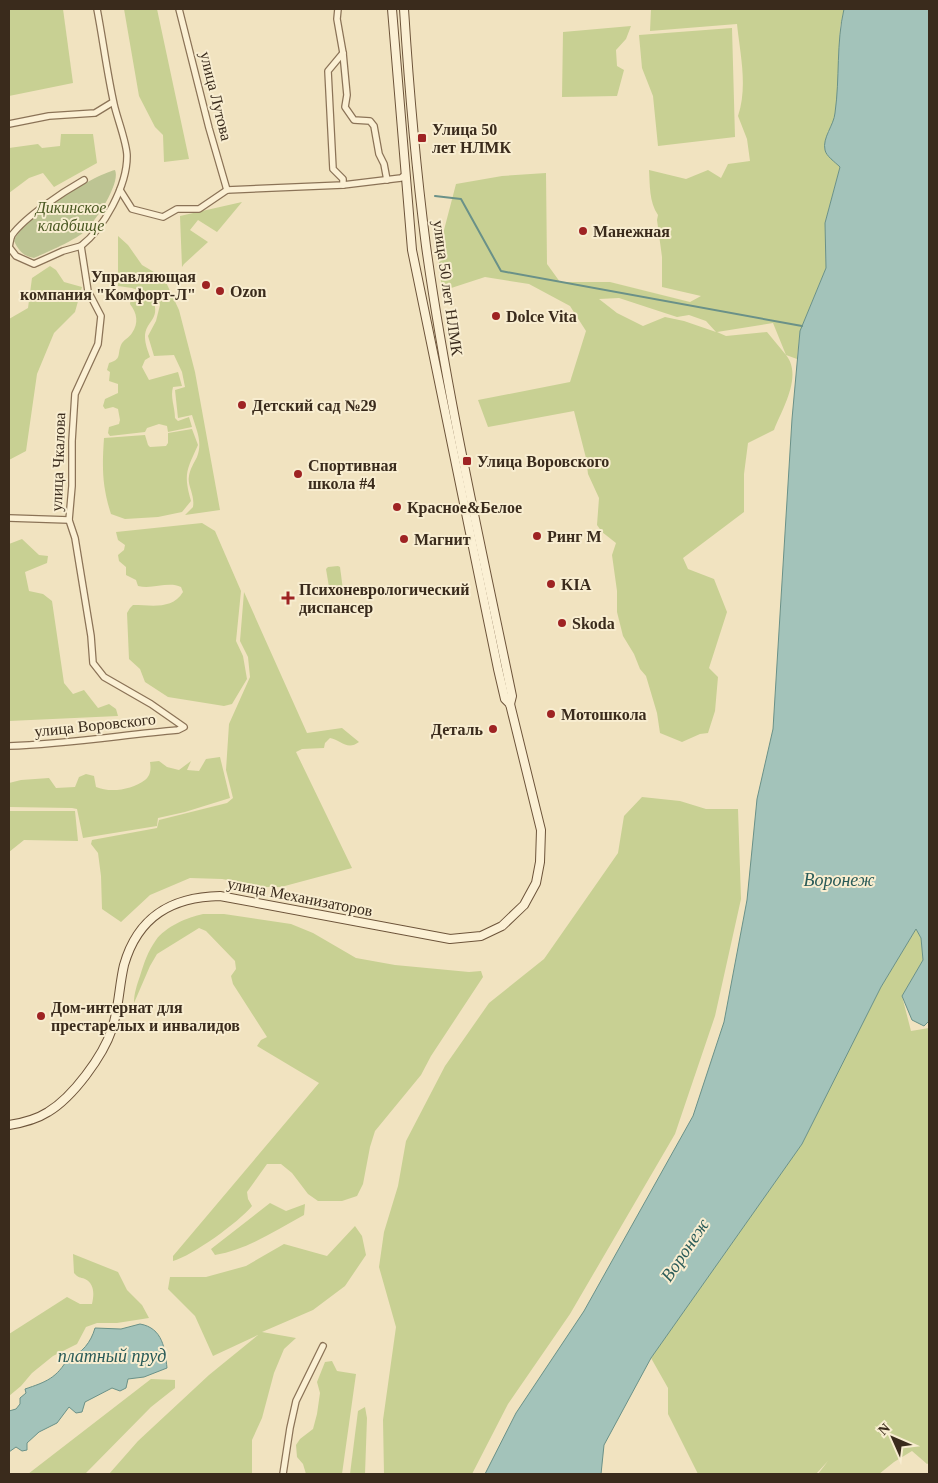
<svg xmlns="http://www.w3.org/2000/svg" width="938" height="1483" font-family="'Times New Roman',serif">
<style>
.green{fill:#c8d093;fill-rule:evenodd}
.cemetery{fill:#bdc493}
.water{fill:#a3c3ba;stroke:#6a9188}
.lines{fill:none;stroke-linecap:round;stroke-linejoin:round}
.stream{stroke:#6a9188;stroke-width:2}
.street-casing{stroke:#8b7357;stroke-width:8}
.secondary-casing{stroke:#6d543a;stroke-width:10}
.street{stroke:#fbf0d4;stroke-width:5.5}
.secondary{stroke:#fbf0d4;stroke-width:8}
.poi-dot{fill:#9e2323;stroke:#f8edd0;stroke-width:2}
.labels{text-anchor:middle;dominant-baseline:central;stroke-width:4;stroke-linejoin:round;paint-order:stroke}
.street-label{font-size:16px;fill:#3a2b1c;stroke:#f8edd0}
.poi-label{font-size:16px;font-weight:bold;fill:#3a2b1c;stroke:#f8edd0;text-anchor:start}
.park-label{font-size:16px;font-style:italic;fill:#495821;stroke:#f8edd0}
.water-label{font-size:18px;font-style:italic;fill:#2a5b58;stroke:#f8edd0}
</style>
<rect width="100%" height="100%" fill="#f1e3c0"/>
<g class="green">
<polygon points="9,9 63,9 73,83 9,96"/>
<polygon points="124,9 157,9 189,159 164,162 163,135 155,127 139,96"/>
<path d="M651,9H844L840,27L838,91L834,121L827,134V154L840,167L825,223L826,268L800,331L797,359L786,355C803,376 782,409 774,430L748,443L744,474V512L683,558L688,569L714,579L727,612L709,668L718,677L715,711L708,733L700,734L682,742L660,733L657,713L646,676L640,669L634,654L623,636L617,612V591L612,555L616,543L602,532L597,525L599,498L588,474L586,458L574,411L488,427L478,400L570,382L586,331L570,306L529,284L485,277L442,291L438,253L456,184L502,176L546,173L547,264L560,282H610L690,302L701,296L662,287V257L657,220L658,215C649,202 650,185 649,170L686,179L708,170L721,178L728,164L750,161L747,139L738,116C748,86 740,54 737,24L650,31ZM619,298L677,317L689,315L706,321L716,332L684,321L665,317L643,326L617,313L599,299ZM773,323L786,355L767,332L726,336L717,332Z"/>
<polygon points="631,26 626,39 616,50 617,66 624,70 617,96 562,97 563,32"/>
<polygon points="732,28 735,137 658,146 653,96 642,68 639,35"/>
<polygon points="61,134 93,134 97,163 54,187 43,173 29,178 9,193 9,148 38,144 42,148 60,146"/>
<polygon points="242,202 217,232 198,220 190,230 208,242 184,264 182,267 180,216"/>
<path d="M118,236L128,245L142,265L164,278L179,310L195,372L220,510L185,515L193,507C195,494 187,486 189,476C190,469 194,463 197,457C203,442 196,429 192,415L178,418L175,390L185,387L182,372L174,355L154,356L148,336L156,321L160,305L151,295L132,288L118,286Z"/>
<polygon points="50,266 56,270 64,282 82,287 75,312 54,333 37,374 26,451 9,460 9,319 28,308 32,278"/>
<path d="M132,291L153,300C161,320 145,321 145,337C145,344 148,351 150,357L145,360L142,367L149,380L178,372L182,386L173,387C170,397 175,407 175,418L178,421L189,417L192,427L168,432L167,426L159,424L147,428L145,432L110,436L108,433L109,427L119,424L120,420L118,409L113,407L105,409L103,406L105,399L118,393V384L109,381L110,372L107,370L109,363C122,359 117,355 121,345C123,340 129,338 132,333C139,323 137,313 130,304Z"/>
<path d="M192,429L198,445C187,470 183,473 191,501L182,512L158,517L125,519L111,514C102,486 102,468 104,438L145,435L148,445L150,447L166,446L168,443V433Z"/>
<path d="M202,523L215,531L241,591L236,641L243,656L247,679L232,704L224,706L168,697L145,682L140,669L129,659L127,613L130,608L133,605C152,605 172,610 183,592L181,587C168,581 152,590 138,586L136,580L126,575V567L119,561L118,555L124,550L125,545L118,540L116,532Z"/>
<polygon points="22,539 39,555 48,556 47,563 25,572 29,591 43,594 52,601 64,683 73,694 84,690 98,708 109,704 116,709 118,716 9,721 9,544"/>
<polygon points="338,566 340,567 343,590 341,592 330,593 326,569 328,567"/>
<path d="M244,592L307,733L342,728L359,742C347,751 341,740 330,738L325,743L324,748L302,749L296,752L352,868L281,887H265L222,879L190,878L150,895L121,922L102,909L101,876L98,853L91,844L92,840L157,828L159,820L227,803L233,798L226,770L229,724L250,677L248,657L240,641Z"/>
<path d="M220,757L230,798L185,812L158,818L157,826L83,838L77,809L72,808L9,807V783L21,780L49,778L56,788L75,787L79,777L86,774L94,776L96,787C110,793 132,790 145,780C151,775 151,768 150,762L159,761L167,767L179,770L191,761L187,770L199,771L206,759Z"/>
<polygon points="642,797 680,801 706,809 738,809 741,899 715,1016 675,1134 570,1314 508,1404 472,1474 384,1474 383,1420 396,1327 379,1267 384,1232 398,1186 406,1141 445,1066 489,1003 544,959 618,853 624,816"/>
<polygon points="9,811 75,811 78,841 24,840 9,852"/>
<path d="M203,914H224L291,924L313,933L356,958L395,965L469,972L481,971L483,977L431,1056L421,1075L375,1131L370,1147L363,1184L357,1196L342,1201H318L308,1194L292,1173L281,1164H267L247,1192L248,1199L252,1206C239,1222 192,1256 173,1261V1256L319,1083L257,1046L261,1040L267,1037L233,984L231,976L236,969L235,961L206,931L199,928L157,954L150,966L134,1003C134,993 137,985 140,976C144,963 148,951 156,940C165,927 188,917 203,914Z"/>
<polygon points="916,929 921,938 923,960 902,996 911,1031 929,1028 929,1463 927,1464 912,1451 894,1462 879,1474 818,1474 828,1461 816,1474 698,1474 668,1414 668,1388 651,1358 802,1144 881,987"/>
<path d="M270,1203L286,1211L305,1204L304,1215C275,1231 248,1249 215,1255L211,1249Z"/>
<polygon points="355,1226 362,1236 366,1255 345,1286 313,1310 262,1332 296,1338 284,1349 274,1373 262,1418 252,1440 252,1474 109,1474 138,1441 209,1375 258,1335 213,1356 195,1316 168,1289 170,1277 206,1277 246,1266 284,1244 327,1256"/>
<path d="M73,1254L118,1272L127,1290L142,1305L149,1318L117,1323H97L86,1327L77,1344L53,1356L32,1373L21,1386L9,1396V1334L67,1297L80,1304H92C94,1295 95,1284 85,1279C80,1277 78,1278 74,1273Z"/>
<polygon points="332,1361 337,1371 356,1374 342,1474 306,1474 303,1464 297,1457 296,1445 300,1439 313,1429 317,1414 320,1393 317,1382 325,1362"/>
<polygon points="151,1379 175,1380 175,1388 151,1407 85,1474 28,1474"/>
<polygon points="365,1407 367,1418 365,1474 350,1474 358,1411"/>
</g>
<path class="cemetery" d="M115,170C121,183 95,222 85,231C76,240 47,252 34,258C23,256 19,251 14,241C21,220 93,175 115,170Z"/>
<g class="water">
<path d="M844,9H929V1021L924,1026L912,1020L902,996L923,960L921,938L916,929L881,987L802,1144L651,1358L604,1445L601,1474H485L516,1413L584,1311L693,1116L724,1022L747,900L757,799L773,729L792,419L800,331L826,268L825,223L840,167C835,162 826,156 825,150C822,138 834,125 835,113C840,78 836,43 844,9Z"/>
<path d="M140,1324C163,1328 165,1349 167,1368L144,1377L128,1379L126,1388L120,1391L112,1388L85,1402L82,1412L76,1413L69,1407L57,1423L39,1432L27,1443V1450L22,1451L16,1447L9,1452V1458V1411L16,1409L20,1404V1398L26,1393L25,1389C46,1382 57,1378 68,1358C82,1354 91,1342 95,1328L121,1329Z"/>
</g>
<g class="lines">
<polyline class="stream" points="435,196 461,199 501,271 802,326"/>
<g class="street-casing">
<g id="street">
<polyline points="179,9 209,128 227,190"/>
<polyline points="338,9 337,19 343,53 347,95 345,107 354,120 370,121 374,126 379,154 384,164 387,180"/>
<polyline points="9,124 49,116 95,113 113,102"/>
<polyline points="343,185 343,179 333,169 328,71 343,53"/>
<polyline points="120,190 132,209 163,217 177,209 199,209 227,190 343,185 401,178 405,175"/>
<path d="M81,246L63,251L34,264L16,256L9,247C10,243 10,239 12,235C26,216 63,192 84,180"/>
<polyline points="9,518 69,520"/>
<path d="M9,746C66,744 122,735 178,730L184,727L151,704L104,677L93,663L91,636L75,538L69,520L72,486V441L75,394L98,344L101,316L88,291L81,246C104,228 127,186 127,156C127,143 117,118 114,104C107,73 103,40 97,9"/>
<polyline points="283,1474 290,1428 296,1401 323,1346"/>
</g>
</g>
<g class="secondary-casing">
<g id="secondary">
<path d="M404,9C409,88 416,168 426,246C447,397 481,546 512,696L510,704"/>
<path d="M9,1125C22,1123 37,1119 48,1112C73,1097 103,1056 112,1029C119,1008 119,986 124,965C138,916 172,897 220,896L450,939L481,936L502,926L524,905L536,883L540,862L541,830L510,704L505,699L498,669L412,250L392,9"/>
</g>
</g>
<use href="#street" class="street"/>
<use href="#secondary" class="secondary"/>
</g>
<g class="poi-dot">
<rect x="417" y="133" width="10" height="10" rx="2.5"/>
<circle cx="583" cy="231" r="5"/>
<circle cx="206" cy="285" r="5"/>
<circle cx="220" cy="291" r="5"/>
<circle cx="496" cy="316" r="5"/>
<circle cx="242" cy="405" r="5"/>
<rect x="462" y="456" width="10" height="10" rx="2.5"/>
<circle cx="298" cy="474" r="5"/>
<circle cx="397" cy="507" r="5"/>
<circle cx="537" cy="536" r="5"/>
<circle cx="404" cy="539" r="5"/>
<circle cx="551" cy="584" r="5"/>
<path d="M285.5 590.5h5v5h5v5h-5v5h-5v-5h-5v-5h5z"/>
<circle cx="562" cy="623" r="5"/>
<circle cx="551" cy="714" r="5"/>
<circle cx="493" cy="729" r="5"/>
<circle cx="41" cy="1016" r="5"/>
</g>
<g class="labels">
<g class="street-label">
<text transform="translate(216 96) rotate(76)">улица Лутова</text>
<text transform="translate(448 288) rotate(82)">улица 50 лет НЛМК</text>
<text transform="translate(58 462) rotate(-88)">улица Чкалова</text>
<text transform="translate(95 725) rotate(-6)">улица Воровского</text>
<text transform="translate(300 897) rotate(11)">улица Механизаторов</text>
</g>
<g class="poi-label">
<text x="432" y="129">Улица 50<tspan x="432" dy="18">лет НЛМК</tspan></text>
<text x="593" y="231">Манежная</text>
<text x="196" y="276" text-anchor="end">Управляющая<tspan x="196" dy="18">компания "Комфорт-Л"</tspan></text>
<text x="230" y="291">Ozon</text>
<text x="506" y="316">Dolce Vita</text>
<text x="252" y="405">Детский сад №29</text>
<text x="477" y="461">Улица Воровского</text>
<text x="308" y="465">Спортивная<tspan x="308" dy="18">школа #4</tspan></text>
<text x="407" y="507">Красное&amp;Белое</text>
<text x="547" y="536">Ринг М</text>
<text x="414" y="539">Магнит</text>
<text x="561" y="584">KIA</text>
<text x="299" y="589">Психоневрологический<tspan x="299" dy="18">диспансер</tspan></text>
<text x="572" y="623">Skoda</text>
<text x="561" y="714">Мотошкола</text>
<text x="483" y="729" text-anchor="end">Деталь</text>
<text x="51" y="1007">Дом-интернат для<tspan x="51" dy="18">престарелых и инвалидов</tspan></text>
</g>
<g class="park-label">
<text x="71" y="207">Дикинское<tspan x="71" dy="18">кладбище</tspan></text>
</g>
<g class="water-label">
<text x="839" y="880">Воронеж</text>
<text transform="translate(685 1250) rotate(-56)">Воронеж</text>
<text x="112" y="1356">платный пруд</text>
</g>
</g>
<rect width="938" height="1483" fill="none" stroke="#3a2b1c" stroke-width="20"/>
<g transform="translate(893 1438) rotate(315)" stroke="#f8edd0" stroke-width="4" paint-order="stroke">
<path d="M0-4L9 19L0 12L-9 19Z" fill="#3a2b1c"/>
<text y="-8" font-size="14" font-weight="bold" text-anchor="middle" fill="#3a2b1c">N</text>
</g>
</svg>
